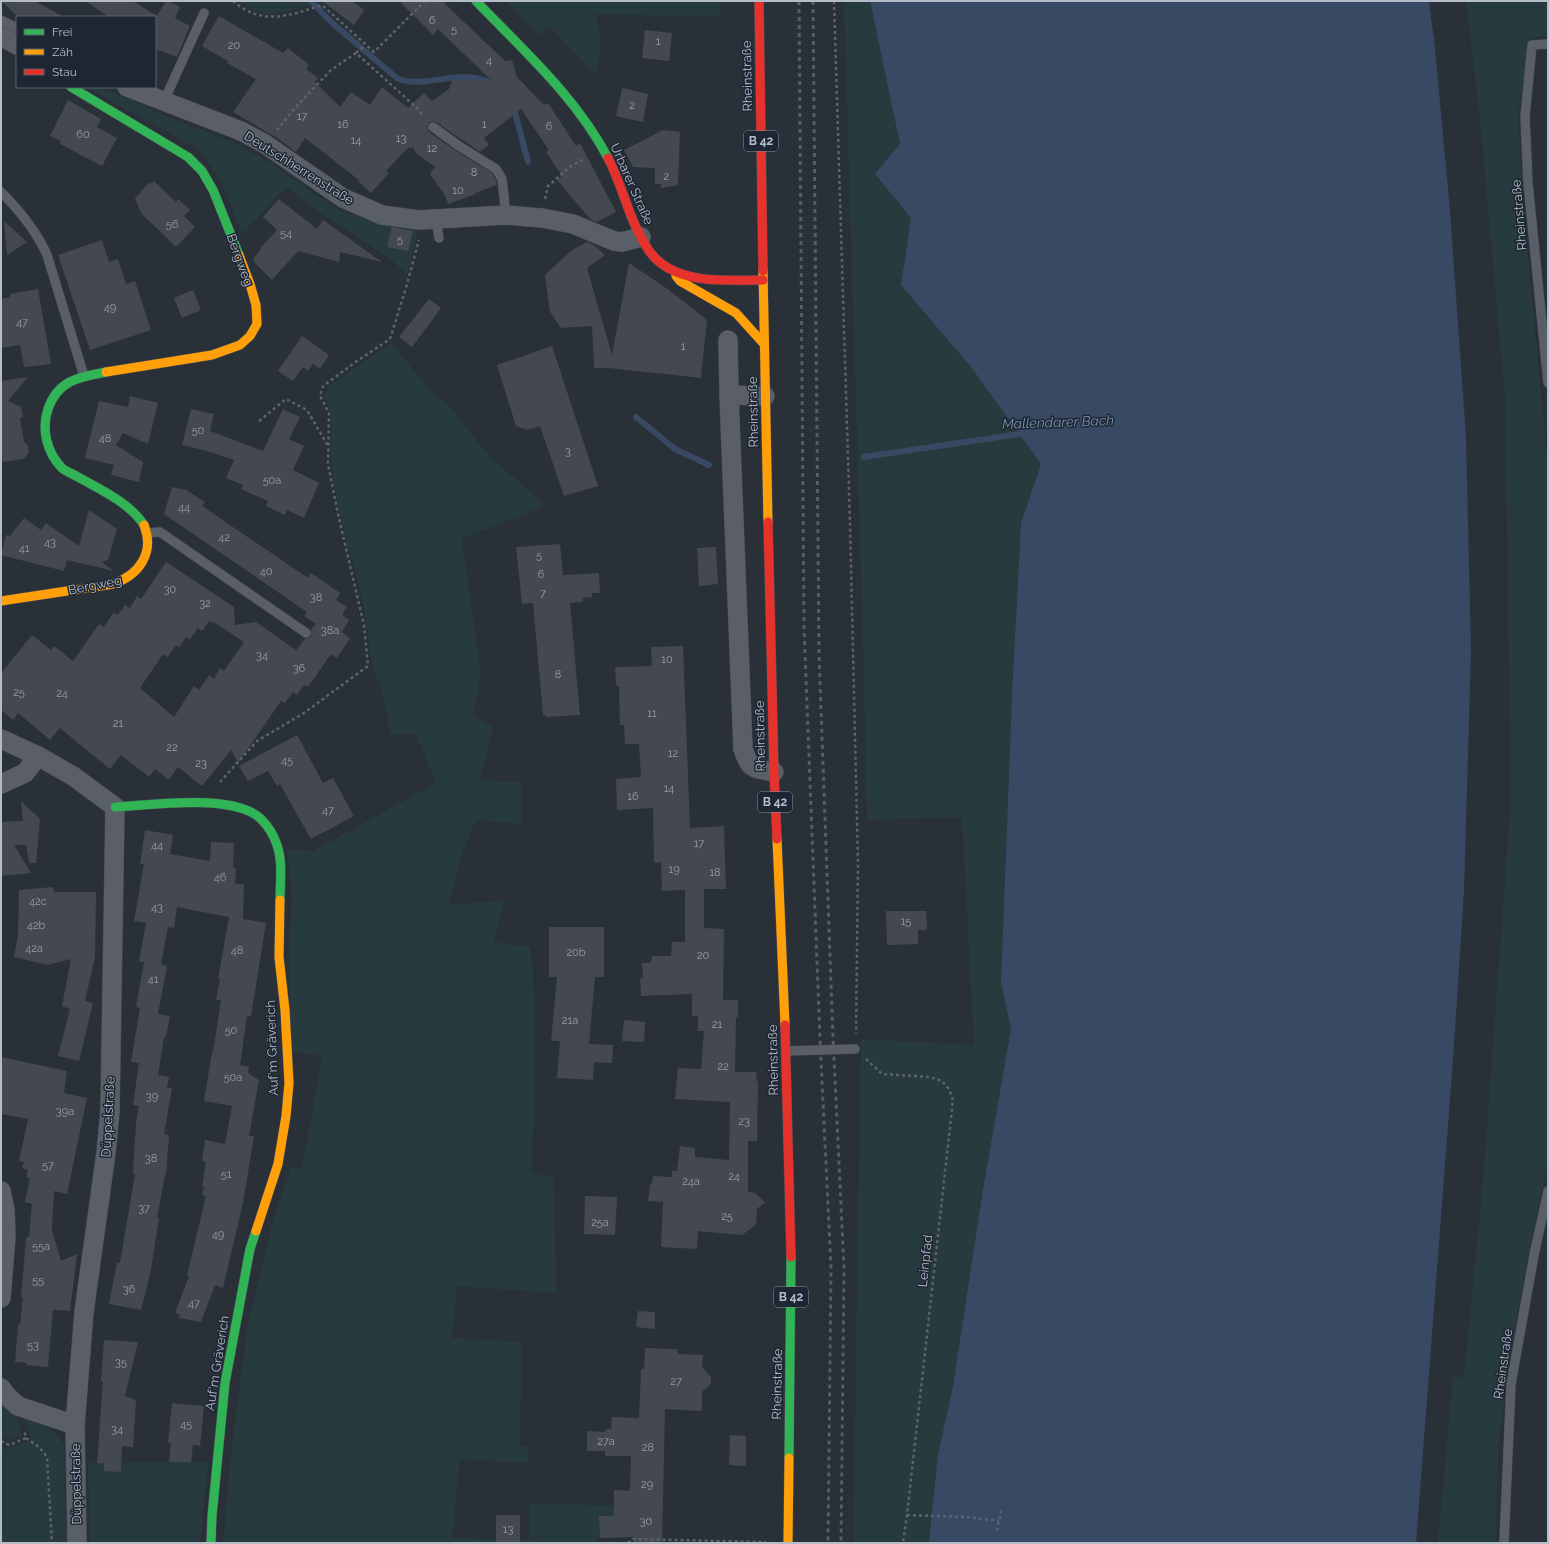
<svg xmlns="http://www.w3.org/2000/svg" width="1549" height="1544" font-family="Raleway,sans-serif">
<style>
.green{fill:#273a3e}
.water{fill:#384963}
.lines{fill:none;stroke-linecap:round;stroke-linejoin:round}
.stream{stroke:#384963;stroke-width:6}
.building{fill:#444950;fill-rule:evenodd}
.lane-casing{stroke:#484c53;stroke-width:10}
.street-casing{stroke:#484c53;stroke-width:20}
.fast-casing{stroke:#484c53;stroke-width:10}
.slow-casing{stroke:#484c53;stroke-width:10}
.jam-casing{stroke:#484c53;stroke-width:10}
.path{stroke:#5d636a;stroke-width:2.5;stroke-dasharray:3 3;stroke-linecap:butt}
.lane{stroke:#5a5e66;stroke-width:9}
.street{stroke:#5a5e66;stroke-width:19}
.fast{stroke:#30b455;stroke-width:9}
.slow{stroke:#ff9f0a;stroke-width:9}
.jam{stroke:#e5322d;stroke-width:9}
.rail{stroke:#595d64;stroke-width:3;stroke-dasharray:4 4;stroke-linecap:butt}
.labels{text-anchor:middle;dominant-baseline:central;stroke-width:3;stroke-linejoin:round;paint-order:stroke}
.number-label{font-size:11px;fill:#989fab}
.shield{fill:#1d2633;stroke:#878f9c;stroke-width:1}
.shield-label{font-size:12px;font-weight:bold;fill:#b4bcc9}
.street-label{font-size:13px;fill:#b4bcc9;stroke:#1d2633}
.water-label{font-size:14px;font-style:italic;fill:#7c92b1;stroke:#1d2633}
</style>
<rect width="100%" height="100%" fill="#2a3038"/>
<g class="green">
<path d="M239,1H309L311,4C285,12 263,22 239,1Z"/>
<polygon points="505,1 721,1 720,17 596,14 600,35 600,52 596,75 549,27 538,35"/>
<polygon points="844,1 870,1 900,144 875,174 911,218 901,285 971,367 1042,464 1021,523 1012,694 1001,982 1011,1029 983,1189 953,1386 938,1454 929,1543 853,1543 861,1039 974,1045 962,817 867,820 863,643"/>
<path d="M1466,1H1548V36L1530,37L1518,117L1525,226L1548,469V1163C1528,1253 1510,1343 1500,1434C1496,1470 1497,1507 1496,1543H1438L1453,1377H1464L1483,1180L1511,799L1505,400L1481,128Z"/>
<polygon points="86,87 101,87 177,121 228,140 273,164 306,188 343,212 381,224 418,231 407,275 391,259 323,215 286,187 242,234 222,184 209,163 196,148"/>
<path d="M391,343L429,389L449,406L489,456L540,500L543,507L462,539L481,674L473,716L493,727L480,780L522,782V824L476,820L464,849L448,905L505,900L494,942L530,947L533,968L535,1097L531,1174L554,1176L556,1293L457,1286L452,1338L522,1342L520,1446L528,1447V1463L460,1459L452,1538L510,1540L530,1539V1503L624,1506V1537L595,1538V1543H223L230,1463L247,1330L274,1215L292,1167L302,1169L322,1056L292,1051C291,1020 289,988 290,957C290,921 294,885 287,850L313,851L436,783L416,734L390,735L385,702L371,660L367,624L360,590L339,512L331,462V412L324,396L329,386Z"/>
<polygon points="1,1400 15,1412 22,1436 10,1440 1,1436"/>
<path d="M23,1417C42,1424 55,1427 64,1446L66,1543H1V1446L7,1449L31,1439Z"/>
<polygon points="169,1462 208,1462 200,1543 90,1543 88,1463"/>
</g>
<polygon class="water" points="870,1 1429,1 1435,48 1450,211 1466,437 1471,651 1464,891 1453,1060 1416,1543 929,1543 938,1454 953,1386 983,1189 1011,1029 1001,982 1012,694 1021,523 1041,464 971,367 901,285 911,218 875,174 900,144"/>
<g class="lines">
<g class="stream">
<path d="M311,1L331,22L398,79C429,89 459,67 491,83"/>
<polyline points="511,106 516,116 528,162"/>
<polyline points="636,417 675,449 709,465"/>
<polyline points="864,457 1026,433"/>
</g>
</g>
<g class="building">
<polygon points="1,1 35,1 64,17 18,17"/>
<polygon points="85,1 133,1 157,16 166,1 169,1 180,7 175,18 190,26 177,57 155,49 155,20 157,17 109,17"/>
<polygon points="322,1 352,1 364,10 354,25"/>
<polygon points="399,1 442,1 505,61 512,60 517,77 544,105 548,103 576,146 580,143 616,212 597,222 591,220 557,180 562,176 546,152 549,150 521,109 484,138 489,145 480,152 436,122 431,121 427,126 429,132 456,151 492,173 496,181 497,185 475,193 476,194 448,204 444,194 430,174 435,167 416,153 412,146 411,148 409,147 386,171 389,173 371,193 358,181 359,180 305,138 296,152 277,138 233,112 256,79 227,63 228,61 202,46 219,16 283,53 288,48 309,65 306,69 318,78 315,82 340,107 351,92 370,105 382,87 408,108 424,93 432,101 449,89 452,80 491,80 438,29 433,35"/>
<polygon points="645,30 672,33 669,61 642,58"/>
<polygon points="622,88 648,94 643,122 616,116"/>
<polygon points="68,100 101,119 97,127 117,138 102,166 60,144 61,141 50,136"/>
<polygon points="663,130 680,132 678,185 661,188 661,184 655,184 655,168 633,167 624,150"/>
<polygon points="154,181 176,202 178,199 190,210 184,216 195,227 176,247 141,213 135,198 150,182 151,184"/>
<polygon points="279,199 317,229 323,220 382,262 340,252 339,262 298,251 272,280 255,263 253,259 261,249 260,248 277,230 263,217"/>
<polygon points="4,221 27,242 7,255"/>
<polygon points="392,227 413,231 408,251 387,247"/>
<polygon points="102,240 109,262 118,259 126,284 135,281 151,330 90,350 58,255"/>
<polygon points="587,242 594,245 605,255 587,268 612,355 629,263 669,290 707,320 701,378 609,368 594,368 592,326 561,328 550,312 545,275 572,250"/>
<polygon points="38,289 51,364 24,367 20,345 1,348 1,299 10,297 10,294"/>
<polygon points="193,290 201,310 182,318 174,298"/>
<polygon points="429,299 441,308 412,347 399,337"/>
<polygon points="302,336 329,355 320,369 313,364 308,371 303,367 293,381 278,371"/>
<polygon points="552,346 598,486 564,496 540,426 527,430 516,426 497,365"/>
<polygon points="28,377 8,401 21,407 23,417 20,418 24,442 27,444 29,452 24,459 1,462 1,381"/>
<polygon points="130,396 158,403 148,444 123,433 116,445 143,462 139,482 111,475 114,465 85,458 99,401 128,407"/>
<polygon points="191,409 214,414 210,431 263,451 283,409 300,417 289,439 304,446 293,470 319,483 304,518 287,510 285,515 266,506 268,501 241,489 243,485 226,478 234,460 207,451 182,445"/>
<path d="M172,487L186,490L205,502L202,506L308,578L311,573L340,593L336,600L347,607L342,615L349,620L342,632L350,638L337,658L331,654L308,687L304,685L297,695L293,692L285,703L281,701L238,763L231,750L202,786L178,767L169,780L155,769L149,777L121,755L110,769L60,728L50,740L18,713L13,720L1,710V673L32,635L51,650L54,646L73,661L99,624L104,627L113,613L118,615L125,605L130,608L137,596L141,599L166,562L234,607L235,625L256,622L296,650L305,639L311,637V630L316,624L304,616L307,612L164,514ZM209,621L213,623L214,622L244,642L224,671L220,668L214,679L209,675L199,690L194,686L174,717L140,688L163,654L168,657L176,645L179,647L186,637L190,639L198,628L202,631Z"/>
<polygon points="89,510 117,529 108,560 102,562 114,571 67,560 64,571 1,555 6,535 10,536 24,518 41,530 46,523 79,546"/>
<polygon points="560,544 563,575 599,573 600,593 592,593 592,597 583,598 583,602 570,603 580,715 546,717 546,715 543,715 533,603 522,604 516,547"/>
<polygon points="716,547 718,584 699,586 697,548"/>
<polygon points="683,646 690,828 724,826 726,889 704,889 704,928 724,929 723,1000 738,1000 738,1017 736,1017 735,1072 756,1072 757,1082 758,1082 757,1141 748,1141 748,1192 755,1193 765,1202 757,1209 756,1225 742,1235 698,1231 697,1249 661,1247 663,1202 648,1201 650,1184 652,1184 653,1176 672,1177 672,1171 677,1171 680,1146 695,1148 695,1157 729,1160 730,1102 675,1099 678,1068 701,1069 704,1031 698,1031 698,1016 692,1016 692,994 641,996 640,978 643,978 642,963 651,963 652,956 671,956 672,942 685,942 685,890 662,891 661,862 654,863 653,808 617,810 616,779 641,777 639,744 625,744 624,725 620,725 619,686 616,686 615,667 652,666 651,647"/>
<polygon points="297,735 323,783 333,778 354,816 311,839 280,784 277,786 268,771 248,781 239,766"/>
<polygon points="21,801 40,819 36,863 29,863 26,845 14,845 31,873 1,876 1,822 23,821"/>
<polygon points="145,830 173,835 170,854 210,861 211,842 234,843 233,868 236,868 235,884 244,884 243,919 266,923 251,1016 247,1016 240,1065 249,1067 248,1073 259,1080 249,1136 254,1136 243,1203 223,1288 215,1285 201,1322 179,1318 180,1315 175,1313 189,1276 187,1275 206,1196 202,1195 204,1187 202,1187 206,1162 202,1161 205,1140 225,1144 232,1106 204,1101 212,1052 213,1052 221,1000 216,1000 220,979 218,979 229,917 177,907 174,928 168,927 161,964 167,966 158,1014 170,1016 166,1037 164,1037 158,1075 169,1077 167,1088 172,1088 164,1134 169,1135 166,1175 165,1175 157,1218 159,1218 151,1270 141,1310 109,1304 117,1262 120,1263 123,1245 135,1174 133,1174 136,1123 139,1106 133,1105 139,1063 131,1062 140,1008 136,1007 144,962 139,961 146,923 134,921 144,864 140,864"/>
<polygon points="53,887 54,892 96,892 95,957 85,1001 93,1003 79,1061 58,1056 70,1009 62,1006 71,959 47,965 14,957 18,935 19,890"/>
<polygon points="886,911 926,911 927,930 918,930 918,944 887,945"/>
<polygon points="549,927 604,927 604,977 595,977 589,1044 613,1045 612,1063 594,1062 593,1080 557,1078 560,1041 551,1041 557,977 549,977"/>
<polygon points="624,1020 645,1022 644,1042 622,1041"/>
<polygon points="1,1057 67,1071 64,1093 87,1098 67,1194 54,1191 52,1230 61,1261 77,1254 70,1311 53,1310 48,1367 27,1365 27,1363 15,1362 18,1325 20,1325 23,1298 21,1297 23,1275 26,1237 29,1237 32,1204 25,1202 30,1178 26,1178 28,1170 22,1168 24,1162 19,1161 28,1119 1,1114"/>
<polygon points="585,1196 617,1197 615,1235 584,1234"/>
<polygon points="638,1311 655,1312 655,1329 636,1327"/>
<polygon points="104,1340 138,1342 125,1396 136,1400 133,1447 122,1446 121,1472 104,1471 104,1463 97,1463 103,1381 101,1381"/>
<polygon points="645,1348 677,1349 678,1354 703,1355 702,1367 711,1377 711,1384 702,1392 702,1411 665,1409 662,1543 634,1543 634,1537 600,1538 599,1516 614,1516 614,1490 630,1491 631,1456 605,1456 605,1451 587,1451 587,1431 605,1432 605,1429 611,1429 612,1417 639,1418 641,1369 644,1369"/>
<polygon points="172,1403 204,1406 200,1446 193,1445 191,1462 169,1462 171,1443 168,1442"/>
<polygon points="730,1435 746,1436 746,1466 729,1465"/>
<rect x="496" y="1515" width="24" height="28"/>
</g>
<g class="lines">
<g class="lane-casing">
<g id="lane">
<polyline points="1,20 17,28"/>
<polyline points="1548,44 1532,45 1525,117 1528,183 1548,383"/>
<polyline points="164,101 204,13"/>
<polyline points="433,127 459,146 496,169 502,179 506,215"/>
<path d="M1,192C20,211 36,230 47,255L84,376"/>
<polyline points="436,219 439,238"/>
<polyline points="146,533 160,532 306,633"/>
<polyline points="786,1051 855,1049"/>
<polyline points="1504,1543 1511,1384 1534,1255 1548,1191"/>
</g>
</g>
<g class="street-casing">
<g id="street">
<polyline points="1,36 17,45"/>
<polyline points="127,87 241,131 265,144 343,198 382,215 419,220 506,215 542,218 573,224 614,241 622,242 641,237"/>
<path d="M728,340L729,395L743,749C750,770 753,768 774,772"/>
<polyline points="729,395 765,396"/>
<polyline points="1,739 38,756"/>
<polyline points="1,784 25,773 38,756 73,776 115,807 110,1111 106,1153 84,1312 75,1425 77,1543"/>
<polyline points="1,1191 5,1210 6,1236 1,1298"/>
<polyline points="1,1388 7,1396 18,1406 75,1425"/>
</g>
</g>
<g class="fast-casing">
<g id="fast">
<path d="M476,1C523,50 576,97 608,158"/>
<polyline points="71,87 188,157 202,171 213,190 239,255"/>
<path d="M106,372C79,377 58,380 48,409C41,429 47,453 62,468C67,472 73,474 78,477C101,490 130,503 144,525"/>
<path d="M115,807C152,805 234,793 261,819C268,826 274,836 277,845C283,862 280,883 280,900"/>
<polyline points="789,1458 791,1257"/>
<polyline points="211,1543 212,1516 225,1383 250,1249 256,1231"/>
</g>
</g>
<g class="slow-casing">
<g id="slow">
<polyline points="763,271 768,522"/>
<polyline points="676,276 680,281 736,313 764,344"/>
<polyline points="106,372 212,355 240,345 250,336 257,324 256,305 250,284 239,255"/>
<path d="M1,601L113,584C139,575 155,553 144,525"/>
<polyline points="777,839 785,1025"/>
<polyline points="256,1231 278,1164 286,1116 289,1083 285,1010 279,957 280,900"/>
<polyline points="788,1543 789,1458"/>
</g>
</g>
<g class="jam-casing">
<g id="jam">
<polyline points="759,1 763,271"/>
<path d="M608,158C619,179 625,202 634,223C640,235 645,248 655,258C682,285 728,280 763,280"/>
<polyline points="768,522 774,772 777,839"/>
<polyline points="785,1025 791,1257"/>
</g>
</g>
<g class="path">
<path d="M233,1C262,26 289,16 322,5L374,52L425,1"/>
<polyline points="834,1 850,524 858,864 856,1034"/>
<polyline points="356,53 365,45"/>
<polyline points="277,130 294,109 331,70 356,53 417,108 423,116"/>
<polyline points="545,199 548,186 571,166 584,159"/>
<polyline points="259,421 286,399 307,410 328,446"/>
<polyline points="220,782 257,741 304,713 368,666 364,625 338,514 328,464 329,413 320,396 323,386 357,361 390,339 405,291 419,240"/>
<polyline points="866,1059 882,1074 930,1077 942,1081 949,1089 953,1100 907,1515 903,1543"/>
<polyline points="26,1438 39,1447 47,1457 52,1543"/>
<polyline points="1,1441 9,1445 26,1438 24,1430"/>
<polyline points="907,1515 966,1517 999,1521"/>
<polyline points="997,1531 1001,1511"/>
<polyline points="628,1543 633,1539 766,1542"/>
</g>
<use href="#lane" class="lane"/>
<use href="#street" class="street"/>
<use href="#fast" class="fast"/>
<use href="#slow" class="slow"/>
<use href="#jam" class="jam"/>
<g class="rail">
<polyline points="799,1 804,627 820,1039 831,1268 828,1543"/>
<polyline points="813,1 819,654 833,1038 844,1268 841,1543"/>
</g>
</g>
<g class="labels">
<g class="number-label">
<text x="432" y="20">6</text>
<text x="454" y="29">5</text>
<text x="658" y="41">1</text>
<text x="234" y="45">20</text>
<text x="489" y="60">4</text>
<text x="632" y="105">2</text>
<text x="302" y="116">17</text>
<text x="343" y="124">16</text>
<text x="484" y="124">1</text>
<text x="549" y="126">6</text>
<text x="83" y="134">60</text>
<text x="401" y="138">13</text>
<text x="356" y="140">14</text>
<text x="432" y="148">12</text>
<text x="474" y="172">8</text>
<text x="666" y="176">2</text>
<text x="458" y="190">10</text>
<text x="172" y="224">56</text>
<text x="286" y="233">54</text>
<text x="400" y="239">5</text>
<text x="110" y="307">49</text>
<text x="22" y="322">47</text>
<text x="683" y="346">1</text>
<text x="198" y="430">50</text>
<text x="105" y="438">48</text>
<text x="568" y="451">3</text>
<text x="272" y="480">50a</text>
<text x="184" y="507">44</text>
<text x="224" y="537">42</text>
<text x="50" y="542">43</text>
<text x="24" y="548">41</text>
<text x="539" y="555">5</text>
<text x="266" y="571">40</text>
<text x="541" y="574">6</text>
<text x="170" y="589">30</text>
<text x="543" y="593">7</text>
<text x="316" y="597">38</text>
<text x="205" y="603">32</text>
<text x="330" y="630">38a</text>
<text x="262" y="655">34</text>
<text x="667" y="659">10</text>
<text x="299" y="668">36</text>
<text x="558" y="674">8</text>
<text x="19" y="692">25</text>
<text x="62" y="693">24</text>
<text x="652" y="713">11</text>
<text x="118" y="723">21</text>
<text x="172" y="747">22</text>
<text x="673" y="753">12</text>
<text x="287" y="760">45</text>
<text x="201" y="763">23</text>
<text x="669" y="788">14</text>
<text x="633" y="796">16</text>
<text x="328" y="810">47</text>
<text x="699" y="843">17</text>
<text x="157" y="845">44</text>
<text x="674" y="869">19</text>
<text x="715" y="872">18</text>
<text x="220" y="877">46</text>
<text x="38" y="901">42c</text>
<text x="157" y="907">43</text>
<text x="906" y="921">15</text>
<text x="36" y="925">42b</text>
<text x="34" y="948">42a</text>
<text x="237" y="950">48</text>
<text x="576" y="952">20b</text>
<text x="703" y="955">20</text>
<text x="153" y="979">41</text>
<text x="570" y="1020">21a</text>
<text x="717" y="1024">21</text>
<text x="231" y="1030">50</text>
<text x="723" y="1066">22</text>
<text x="233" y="1077">50a</text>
<text x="152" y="1096">39</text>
<text x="65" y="1111">39a</text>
<text x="744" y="1121">23</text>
<text x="151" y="1158">38</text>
<text x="48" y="1165">57</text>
<text x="226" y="1174">51</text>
<text x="734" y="1176">24</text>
<text x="691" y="1181">24a</text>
<text x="144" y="1208">37</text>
<text x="727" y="1216">25</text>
<text x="600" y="1222">25a</text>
<text x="218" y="1234">49</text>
<text x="41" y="1246">55a</text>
<text x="38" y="1280">55</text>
<text x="129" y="1289">36</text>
<text x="194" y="1303">47</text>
<text x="33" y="1345">53</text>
<text x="121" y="1362">35</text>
<text x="676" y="1381">27</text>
<text x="186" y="1424">45</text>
<text x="117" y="1429">34</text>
<text x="606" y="1441">27a</text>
<text x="648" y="1447">28</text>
<text x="647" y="1484">29</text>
<text x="646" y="1521">30</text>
<text x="508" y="1529">13</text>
</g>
<g class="shield">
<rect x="744" y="131" width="34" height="20" rx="3"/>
<rect x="758" y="792" width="34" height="20" rx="3"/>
<rect x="774" y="1287" width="34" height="20" rx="3"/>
</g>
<g class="shield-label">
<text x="761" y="141">B 42</text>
<text x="775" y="802">B 42</text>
<text x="791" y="1297">B 42</text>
</g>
<g class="street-label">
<text transform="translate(747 76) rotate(-91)">Rheinstraße</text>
<text transform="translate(299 168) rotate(32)">Deutschherrenstraße</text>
<text transform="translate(632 184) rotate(66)">Urbarer Straße</text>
<text transform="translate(1519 215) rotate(-95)">Rheinstraße</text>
<text transform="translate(240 260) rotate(70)">Bergweg</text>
<text transform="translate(753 412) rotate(-91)">Rheinstraße</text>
<text transform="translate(95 585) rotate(-11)">Bergweg</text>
<text transform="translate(760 736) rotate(-91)">Rheinstraße</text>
<text transform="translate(272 1048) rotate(-92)">Auf'm Gräverich</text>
<text transform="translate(773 1060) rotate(-91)">Rheinstraße</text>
<text transform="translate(108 1117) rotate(-87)">Düppelstraße</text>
<text transform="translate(925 1261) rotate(-84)">Leinpfad</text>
<text transform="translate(217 1363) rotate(-81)">Auf'm Gräverich</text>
<text transform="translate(1503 1364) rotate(-82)">Rheinstraße</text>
<text transform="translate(777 1384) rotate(-89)">Rheinstraße</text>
<text transform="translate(76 1484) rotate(-91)">Düppelstraße</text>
</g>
<g class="water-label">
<text transform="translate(1058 422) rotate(-2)">Mallendarer Bach</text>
</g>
</g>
<rect width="1549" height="1544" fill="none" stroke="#b4bcc9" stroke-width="4"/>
<rect x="16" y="16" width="140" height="72" fill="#1d2633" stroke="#59626f"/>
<rect x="24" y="29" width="20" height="6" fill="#30b455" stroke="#59626f"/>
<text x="52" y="36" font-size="12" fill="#b4bcc9">Frei</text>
<rect x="24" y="49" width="20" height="6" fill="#ff9f0a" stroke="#59626f"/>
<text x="52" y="56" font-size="12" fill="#b4bcc9">Zäh</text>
<rect x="24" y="69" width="20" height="6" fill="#e5322d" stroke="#59626f"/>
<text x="52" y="76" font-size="12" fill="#b4bcc9">Stau</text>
</svg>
